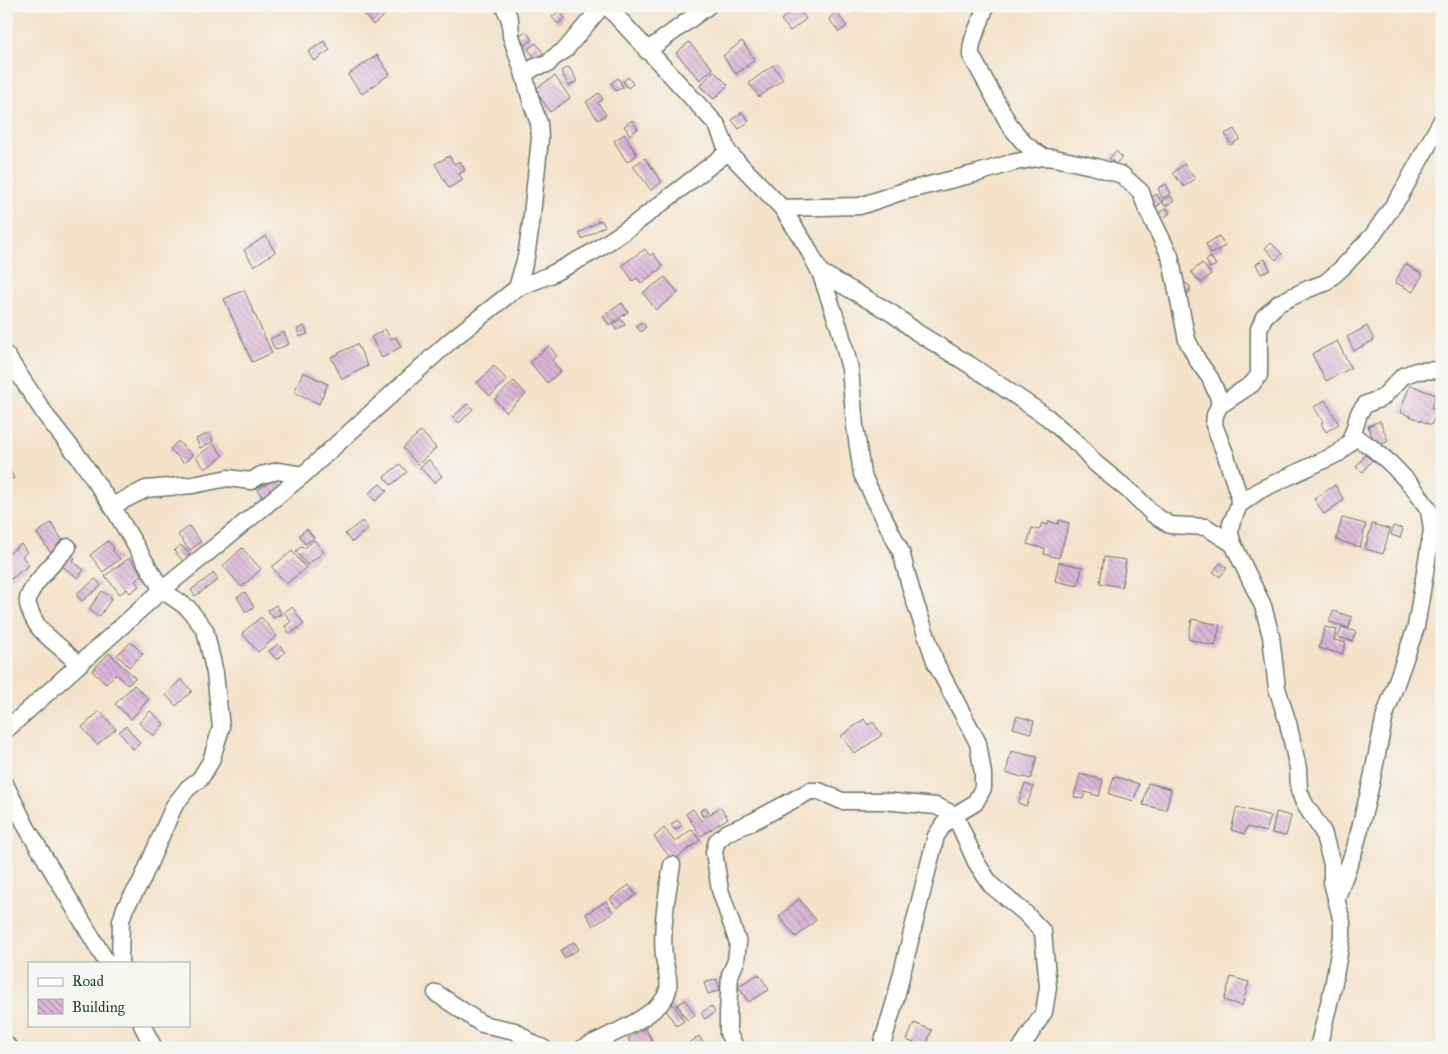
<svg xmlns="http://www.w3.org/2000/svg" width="1448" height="1054" font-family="'IM FELL Great Primer',serif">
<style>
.building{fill:url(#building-back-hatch)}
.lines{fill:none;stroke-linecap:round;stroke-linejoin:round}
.minor-casing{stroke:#6a7768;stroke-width:19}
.minor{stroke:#fff;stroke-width:16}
</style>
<defs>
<pattern id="building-back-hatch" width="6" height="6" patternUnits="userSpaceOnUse" patternTransform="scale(1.25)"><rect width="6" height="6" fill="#dcb5d7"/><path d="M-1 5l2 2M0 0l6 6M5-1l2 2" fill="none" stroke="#b294af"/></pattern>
</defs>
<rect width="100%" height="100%" fill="#f6f6f2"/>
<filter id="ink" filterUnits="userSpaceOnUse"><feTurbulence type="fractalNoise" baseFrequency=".02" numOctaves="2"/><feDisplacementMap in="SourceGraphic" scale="10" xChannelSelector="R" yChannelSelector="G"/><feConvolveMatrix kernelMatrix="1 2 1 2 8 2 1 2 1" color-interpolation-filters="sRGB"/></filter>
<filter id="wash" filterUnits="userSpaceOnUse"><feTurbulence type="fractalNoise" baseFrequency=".0096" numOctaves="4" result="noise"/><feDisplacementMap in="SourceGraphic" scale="20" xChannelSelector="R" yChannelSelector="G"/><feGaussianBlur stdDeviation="1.12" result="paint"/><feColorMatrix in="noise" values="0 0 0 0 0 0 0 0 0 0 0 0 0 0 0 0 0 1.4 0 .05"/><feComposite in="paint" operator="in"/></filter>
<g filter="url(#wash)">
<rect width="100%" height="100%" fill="#f4e2ca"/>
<g id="blocks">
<g class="building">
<polygon points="374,6 390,6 392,9 373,25 364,14"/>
<polygon points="850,6 863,6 855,13"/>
<polygon points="797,7 806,19 790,31 781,20"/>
<polygon points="559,11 565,18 558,24 552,17"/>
<polygon points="836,12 847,26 839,32 829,19"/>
<polygon points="526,31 532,40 519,49 513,40"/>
<polygon points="324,41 330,50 314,61 308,52"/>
<polygon points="742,41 755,60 736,74 723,56"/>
<polygon points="689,42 713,69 700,80 676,53"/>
<polygon points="536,43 543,53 536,59 528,49"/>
<polygon points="377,55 390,74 362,94 348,75"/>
<polygon points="773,65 783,79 759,97 749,83"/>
<polygon points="569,67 577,81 569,86 561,71"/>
<polygon points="714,71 728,85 714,99 700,86"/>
<polygon points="555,76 570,98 550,112 535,89"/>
<polygon points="628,77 633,84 628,88 623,81"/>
<polygon points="618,78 623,87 616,91 611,83"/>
<polygon points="599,93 603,99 598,103 606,115 598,120 586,102"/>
<polygon points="742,112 749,121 739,129 732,120"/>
<polygon points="632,120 638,129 630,135 624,126"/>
<polygon points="1234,129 1240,139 1231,145 1225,134"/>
<polygon points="624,134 637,155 627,162 614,141"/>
<polygon points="1116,151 1122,157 1116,164 1109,159"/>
<polygon points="449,156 454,164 460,161 465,170 459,174 463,180 449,188 435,164"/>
<polygon points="645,158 662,182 651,190 633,166"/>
<polygon points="1184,164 1195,179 1184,187 1173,173"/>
<polygon points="1166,184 1171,194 1162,198 1158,188"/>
<polygon points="1157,194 1162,203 1155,207 1150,198"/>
<polygon points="1171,196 1174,201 1165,206 1162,200"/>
<polygon points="1167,208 1170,213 1164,218 1160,212"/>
<polygon points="601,220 605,226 582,239 579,233"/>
<polygon points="266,236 275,252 254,266 244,250"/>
<polygon points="1219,236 1225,246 1211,254 1206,244"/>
<polygon points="1271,243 1282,254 1276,260 1265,248"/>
<polygon points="645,249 650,256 653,253 663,267 641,283 637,278 633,281 622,265"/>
<polygon points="1211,257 1216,265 1210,268 1206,260"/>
<polygon points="1265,259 1270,270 1261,274 1256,264"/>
<polygon points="1202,263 1211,274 1201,283 1191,272"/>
<polygon points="1405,264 1423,274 1413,292 1395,282"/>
<polygon points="665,277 678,293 656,310 643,293"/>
<polygon points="1183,281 1191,287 1186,296"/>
<polygon points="244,290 272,353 252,362 224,299"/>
<polygon points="622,303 628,312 609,325 603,316"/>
<polygon points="621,319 625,325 616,330 613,324"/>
<polygon points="642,322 646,327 641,332 636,326"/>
<polygon points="304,326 308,334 300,337 297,329"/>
<polygon points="1367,326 1374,340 1354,351 1347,337"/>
<polygon points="385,329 391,339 396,337 401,347 382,358 371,337"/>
<polygon points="284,332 289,344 275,350 270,339"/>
<polygon points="1337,341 1351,368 1326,381 1312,354"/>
<polygon points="357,344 368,366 342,379 331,357"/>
<polygon points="549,346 557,356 552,360 561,371 547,383 530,362"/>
<polygon points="494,366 507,380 490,396 477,383"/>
<polygon points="303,372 328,384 319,404 294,392"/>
<polygon points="514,381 526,394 506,412 495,399"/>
<polygon points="1410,385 1436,395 1431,408 1437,411 1431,425 1400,412"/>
<polygon points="1325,400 1339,424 1326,432 1321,423 1323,422 1314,407"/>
<polygon points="467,404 473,409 459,423 453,417"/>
<polygon points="1380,421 1388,441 1376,447 1368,426"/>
<polygon points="421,431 436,448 418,465 403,448"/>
<polygon points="209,433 213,442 200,448 196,439"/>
<polygon points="178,441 192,455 184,463 170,449"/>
<polygon points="214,444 223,456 205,469 196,457"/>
<polygon points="1365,455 1372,460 1363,472 1356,467"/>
<polygon points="429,460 442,476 434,483 420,467"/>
<polygon points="400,464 407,472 391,485 384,477"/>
<polygon points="11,472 14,478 6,482 6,475"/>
<polygon points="275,473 285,488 265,501 258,490 268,483 266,479"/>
<polygon points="380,484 387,491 375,501 369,493"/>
<polygon points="1335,485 1344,500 1324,514 1314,499"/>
<polygon points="1342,518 1366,524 1360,547 1336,540"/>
<polygon points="1059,520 1069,523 1059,558 1044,554 1045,549 1027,544 1032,528 1039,530 1042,523 1048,525 1049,521 1058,524"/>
<polygon points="362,521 368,529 352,542 345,534"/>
<polygon points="51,523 65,544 51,553 37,533"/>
<polygon points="1372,524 1390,529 1383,554 1365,549"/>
<polygon points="189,526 201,542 190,550 178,535"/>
<polygon points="1393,526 1403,529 1400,538 1391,535"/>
<polygon points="307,529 314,538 305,544 299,535"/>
<polygon points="314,540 324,552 307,565 296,551 302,546 304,549"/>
<polygon points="108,541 114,548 112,550 120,559 103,572 90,555"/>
<polygon points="21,544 27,552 22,556 29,565 11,579 6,573 6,556"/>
<polygon points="181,545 190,555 183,561 174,551"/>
<polygon points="242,548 261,569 242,587 223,566"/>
<polygon points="292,551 306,568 286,584 272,567"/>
<polygon points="66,552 75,558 72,561 84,570 78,578 58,563"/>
<polygon points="1104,557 1126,560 1122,587 1100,583"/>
<polygon points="129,558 143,575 135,581 139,586 130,593 127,589 120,594 105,576"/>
<polygon points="1059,562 1082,567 1078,586 1055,581"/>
<polygon points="1220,563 1227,568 1220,577 1213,572"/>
<polygon points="214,573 218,580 195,596 191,590"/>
<polygon points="96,579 101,586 82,601 76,594"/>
<polygon points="102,591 112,598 99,617 89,609"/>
<polygon points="245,592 254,607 246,612 237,597"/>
<polygon points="276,605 281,614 273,618 268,610"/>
<polygon points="292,607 304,624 290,634 285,626 291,622 284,612"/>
<polygon points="1333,611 1352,617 1349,628 1329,622"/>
<polygon points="261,617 277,636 258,652 242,633"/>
<polygon points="1192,619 1220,625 1215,646 1188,639"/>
<polygon points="1325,627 1337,630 1334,640 1346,643 1342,654 1319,648"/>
<polygon points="1342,627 1356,632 1352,641 1338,637"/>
<polygon points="131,642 143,654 129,667 117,655"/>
<polygon points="278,644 285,652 277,660 269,651"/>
<polygon points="109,653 135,678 128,685 116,674 106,684 92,671"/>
<polygon points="181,679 192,691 176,706 166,695"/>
<polygon points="134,685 149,699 131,719 115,704"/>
<polygon points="100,711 116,729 97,745 82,727"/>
<polygon points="150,711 164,724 153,736 139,723"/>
<polygon points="1017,716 1034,721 1031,733 1013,728"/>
<polygon points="864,719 868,725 873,722 882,735 855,754 841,736"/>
<polygon points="126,726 140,743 133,749 119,732"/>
<polygon points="1011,751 1037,757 1031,779 1006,773"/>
<polygon points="1080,774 1103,780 1099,796 1085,792 1083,799 1074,797"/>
<polygon points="1114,776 1139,784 1134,801 1109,794"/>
<polygon points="1148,783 1171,789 1166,810 1143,805"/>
<polygon points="1025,784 1034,787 1026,806 1018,803"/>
<polygon points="706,807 709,812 703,817 700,811"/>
<polygon points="720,807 728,818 701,836 686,814 693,809 701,821"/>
<polygon points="1237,807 1271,816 1266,832 1247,827 1245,834 1231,830"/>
<polygon points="1276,812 1291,816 1286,836 1272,833"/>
<polygon points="677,820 682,825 675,830 671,825"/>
<polygon points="664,828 675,842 692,829 700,840 673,861 654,837"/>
<polygon points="629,885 636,895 617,908 610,899"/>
<polygon points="799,899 816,920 796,937 779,916"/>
<polygon points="606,901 613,913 593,926 586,914"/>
<polygon points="574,942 579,949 564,958 560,951"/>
<polygon points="759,974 769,990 748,1002 738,986"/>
<polygon points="1231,977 1249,982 1242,1006 1224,1000"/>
<polygon points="717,979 720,990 708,994 704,983"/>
<polygon points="685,1000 695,1015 687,1020 677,1005"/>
<polygon points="673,1004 684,1021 676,1026 665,1008"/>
<polygon points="711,1006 715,1012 705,1019 701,1013"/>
<polygon points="914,1023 932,1030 925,1048 907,1040"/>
<polygon points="645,1028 653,1042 644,1048 633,1048 628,1039"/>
<polygon points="699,1036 707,1048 682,1048"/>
</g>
</g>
</g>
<g filter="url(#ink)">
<use href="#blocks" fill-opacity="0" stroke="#6a7768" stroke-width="1"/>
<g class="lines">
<g class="minor-casing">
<g id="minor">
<polyline points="504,6 510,20 511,36 524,75 532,104 539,123 540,138 531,224 526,257 517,288"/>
<polyline points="607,6 717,125 728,152 782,208 806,245 820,272 840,330 850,369 855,426 862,474 901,552 912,593 936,664 978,743 983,774 983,788 975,803 955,815 943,825 936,836 895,1001 881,1048"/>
<path d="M985,6C982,24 970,37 971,55L1010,126L1024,143L1042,157"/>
<polyline points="647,51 708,6"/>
<polyline points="524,75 535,67 548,64 553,58 565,50 602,6"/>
<polyline points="782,208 860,206 901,192 978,173 1011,163 1042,157 1055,158 1096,167 1122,175 1141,192 1146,207 1170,256 1187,340 1198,361 1210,378 1219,398 1219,406"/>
<polyline points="820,272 893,314 918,333 970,365 1047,417 1079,445 1096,464 1133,494 1154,515 1170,525 1206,527 1233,544"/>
<polyline points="6,355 47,417 81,460 112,506 162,590 188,608 205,630 215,673 221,728 211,761 200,779 188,788 174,806 141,882 125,908 121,921 120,963"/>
<polyline points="1239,505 1260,490 1339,453 1351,441 1359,413 1366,404 1382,398 1403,376 1416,371 1442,370"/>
<polyline points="112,506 146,489 193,485 228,478 251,481 261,475 278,471 303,475"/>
<path d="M68,547C58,558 30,586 28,599C26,606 36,625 41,630C53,643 67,651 78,665"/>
<polyline points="6,730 162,590 303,475 450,341 517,288 550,275 593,252 632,226 728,152"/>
<polyline points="6,786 27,828 107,963"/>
<polyline points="1336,900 1355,848 1370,788 1385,715 1416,627 1432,530 1429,510 1413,487 1390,463 1371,447 1352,435"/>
<polyline points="436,993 482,1024 515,1031 533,1044 543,1048"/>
<polyline points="142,1025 154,1048"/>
<polyline points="6,1044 9,1048"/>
<path d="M583,1048C607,1036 641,1023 660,1004C675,989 666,974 664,957C661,925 667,895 672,865"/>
<polyline points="736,1048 728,1033 728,1013 730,975 736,961 738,943 720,890 714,852 717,841 728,832 752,822 810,791 819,791 842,801 883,801 936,806 955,815 976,862 991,885 1025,913 1043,932 1048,987 1044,1012 1021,1048"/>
<polyline points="1318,1048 1333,987 1342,936 1342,922 1332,882 1332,864 1323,832 1304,803 1299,790 1298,768 1288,723 1277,688 1271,636 1263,606 1233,544 1230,534 1231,524 1239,505 1238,493 1226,456 1214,425 1215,415 1219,406 1252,384 1259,375 1259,329 1264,317 1279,303 1308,289 1325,283 1342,268 1373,235 1401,194 1442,120"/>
</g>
</g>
<use href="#minor" class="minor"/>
</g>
</g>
<rect width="1448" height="1054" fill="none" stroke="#f6f6f2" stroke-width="25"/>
<rect x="28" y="962" width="162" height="65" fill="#f6f6f2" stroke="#a0aca6"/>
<rect x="38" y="978" width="25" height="8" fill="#ffffff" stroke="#a0aca6"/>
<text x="72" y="986" font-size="15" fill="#1f3d34">Road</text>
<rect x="38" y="999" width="25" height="15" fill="url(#building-back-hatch)" stroke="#a0aca6"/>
<text x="72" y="1012" font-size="15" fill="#1f3d34">Building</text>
</svg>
